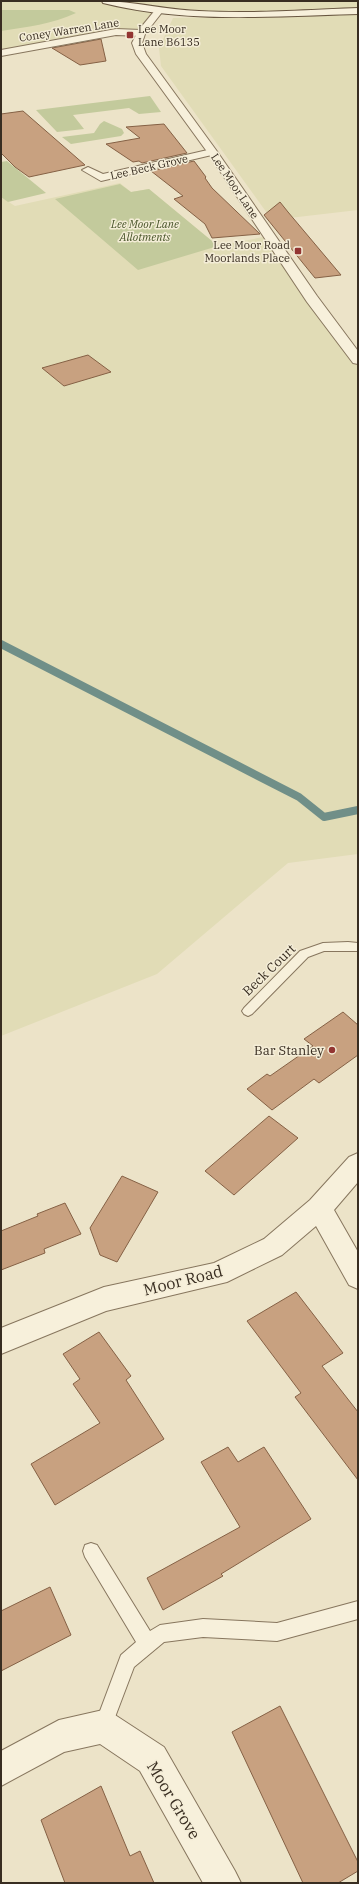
<svg xmlns="http://www.w3.org/2000/svg" width="359" height="1884" font-family="'IBM Plex Serif',serif">
<style>
.farmland{fill:#e1dcb6}
.green{fill:#c3ca9c}
.lines{fill:none;stroke-linecap:round;stroke-linejoin:round}
.stream{stroke:#708f88;stroke-width:8}
.building{fill:#c8a180;stroke:#856145}
.service-casing{stroke:#87765e;stroke-width:2}
.minor-casing{stroke:#87765e;stroke-width:2}
.tertiary-casing{stroke:#87765e;stroke-width:2}
.secondary-casing{stroke:#695741;stroke-width:2}
.service{fill:#f7f0db;fill-rule:evenodd}
.minor{fill:#f7f0db;fill-rule:evenodd}
.tertiary{fill:#f7f0db;fill-rule:evenodd}
.secondary{fill:#f7f0db;fill-rule:evenodd}
.poi-dot{fill:#933532;stroke:#f4edd7;stroke-width:1.5}
.labels{text-anchor:middle;dominant-baseline:central;stroke-width:3;stroke-linejoin:round;paint-order:stroke}
.far-poi-label{font-size:11px;fill:#382d21;stroke:#f4edd7;text-anchor:start}
.far-street-label{font-size:11px;fill:#382d21;stroke:#f4edd7}
.far-park-label{font-size:11px;font-style:italic;fill:#475429;stroke:#f4edd7}
.street-label{font-size:13px;fill:#382d21;stroke:#f4edd7}
.poi-label{font-size:13px;fill:#382d21;stroke:#f4edd7;text-anchor:end}
.near-street-label{font-size:16px;fill:#382d21;stroke:#f4edd7}
</style>
<rect width="100%" height="100%" fill="#ece3c8"/>
<g class="farmland">
<polygon points="1,1 358,1 358,11 292,13 159,11 141,33 116,32 1,53"/>
<polygon points="358,14 358,210 272,220 161,66 159,48 173,18"/>
<polygon points="120,183 131,192 149,189 218,246 268,236 358,360 358,854 288,863 157,974 1,1036 1,197 15,206"/>
</g>
<g class="green">
<path d="M1,10H69L76,13C52,24 27,27 1,31Z"/>
<polygon points="150,96 161,112 139,114 129,108 73,115 84,129 57,132 36,110"/>
<polygon points="104,121 122,129 124,133 121,136 71,144 62,137 94,133 100,124"/>
<polygon points="7,161 46,193 8,202 1,197 1,162"/>
<polygon points="120,184 131,192 149,189 218,246 138,270 55,199"/>
</g>
<g class="lines">
<polyline class="stream" points="1,644 299,797 324,817 358,810"/>
</g>
<g class="building">
<polygon points="101,39 106,61 80,65 52,48"/>
<polygon points="23,111 85,165 29,177 15,167 1,153 1,114"/>
<polygon points="164,124 187,153 142,163 139,161 133,162 106,144 140,138 126,127"/>
<polygon points="194,161 206,177 205,178 212,188 260,234 212,238 205,224 174,199 183,196 151,171"/>
<polygon points="280,202 288,212 341,275 315,278 264,215"/>
<polygon points="88,355 111,372 64,386 42,368"/>
<polygon points="343,1012 358,1025 358,1055 319,1083 314,1079 272,1110 247,1089 267,1074 270,1076 313,1046 304,1039"/>
<polygon points="269,1116 298,1138 234,1195 205,1171"/>
<polygon points="122,1176 158,1192 117,1262 100,1255 90,1228"/>
<polygon points="65,1203 81,1234 44,1249 45,1253 1,1270 1,1231 38,1216 37,1214"/>
<polygon points="296,1292 343,1353 322,1366 358,1412 358,1480 295,1397 301,1393 247,1321"/>
<polygon points="99,1332 131,1376 126,1380 164,1439 55,1505 31,1464 100,1423 73,1384 80,1379 63,1354"/>
<polygon points="228,1447 238,1462 264,1447 311,1519 221,1574 223,1576 163,1610 147,1578 240,1527 201,1462"/>
<polygon points="50,1587 71,1635 1,1671 1,1611"/>
<polygon points="280,1706 358,1862 358,1871 338,1883 303,1883 232,1732"/>
<polygon points="101,1786 130,1856 140,1851 154,1883 65,1883 41,1820"/>
</g>
<g class="lines">
<g class="service-casing">
<g id="service">
<polygon points="348,942 358,943 358,951 324,951 308,957 252,1014 248,1016 244,1014 242,1011 244,1008 300,951 323,943"/>
<polygon points="91,1543 97,1545 150,1631 160,1625 203,1619 277,1623 358,1601 358,1619 277,1641 203,1637 164,1642 134,1667 109,1733 103,1736 97,1733 94,1727 121,1655 136,1642 85,1557 83,1551 85,1545"/>
</g>
</g>
<g class="minor-casing">
<g id="minor">
<polygon points="116,29 141,30 146,33 141,36 116,35 1,56 1,50"/>
<polygon points="212,149 217,152 216,154 101,181 82,170 88,167 103,174"/>
<polygon points="358,1153 358,1182 334,1210 358,1252 358,1289 349,1285 316,1226 282,1255 227,1282 106,1311 1,1354 1,1328 104,1287 214,1263 264,1239 310,1200 349,1157"/>
<polygon points="103,1710 115,1715 164,1747 235,1871 241,1883 203,1883 140,1771 100,1744 64,1752 1,1786 1,1751 59,1720"/>
</g>
</g>
<g class="tertiary-casing">
<polygon id="tertiary" points="159,8 163,11 145,34 142,43 146,54 216,150 317,296 358,351 358,364 353,363 307,302 208,153 136,54 132,43 138,31 156,9"/>
</g>
<g class="secondary-casing">
<path id="secondary" d="M102,1C134,1 166,10 199,11C252,14 305,10 358,8V14C273,16 187,24 103,3Z"/>
</g>
<use href="#service" class="service"/>
<use href="#minor" class="minor"/>
<use href="#tertiary" class="tertiary"/>
<use href="#secondary" class="secondary"/>
</g>
<g class="poi-dot">
<rect x="126" y="31" width="8" height="8" rx="2"/>
<rect x="294" y="247" width="8" height="8" rx="2"/>
<circle cx="332" cy="1050" r="4"/>
</g>
<g class="labels">
<g class="far-poi-label">
<text x="138" y="29">Lee Moor<tspan x="138" dy="13">Lane B6135</tspan></text>
<text x="290" y="245" text-anchor="end">Lee Moor Road<tspan x="290" dy="13">Moorlands Place</tspan></text>
</g>
<g class="far-street-label">
<text transform="translate(69 30) rotate(-9)">Coney Warren Lane</text>
<text transform="translate(149 167) rotate(-13)">Lee Beck Grove</text>
<text transform="translate(235 186) rotate(56)">Lee Moor Lane</text>
</g>
<g class="far-park-label">
<text x="145" y="224">Lee Moor Lane<tspan x="145" dy="13">Allotments</tspan></text>
</g>
<g class="street-label">
<text transform="translate(269 970) rotate(-44)">Beck Court</text>
</g>
<g class="poi-label">
<text x="324" y="1050">Bar Stanley</text>
</g>
<g class="near-street-label">
<text transform="translate(183 1280) rotate(-14)">Moor Road</text>
<text transform="translate(174 1800) rotate(59)">Moor Grove</text>
</g>
</g>
<rect width="359" height="1884" fill="none" stroke="#382d21" stroke-width="4"/>
</svg>
